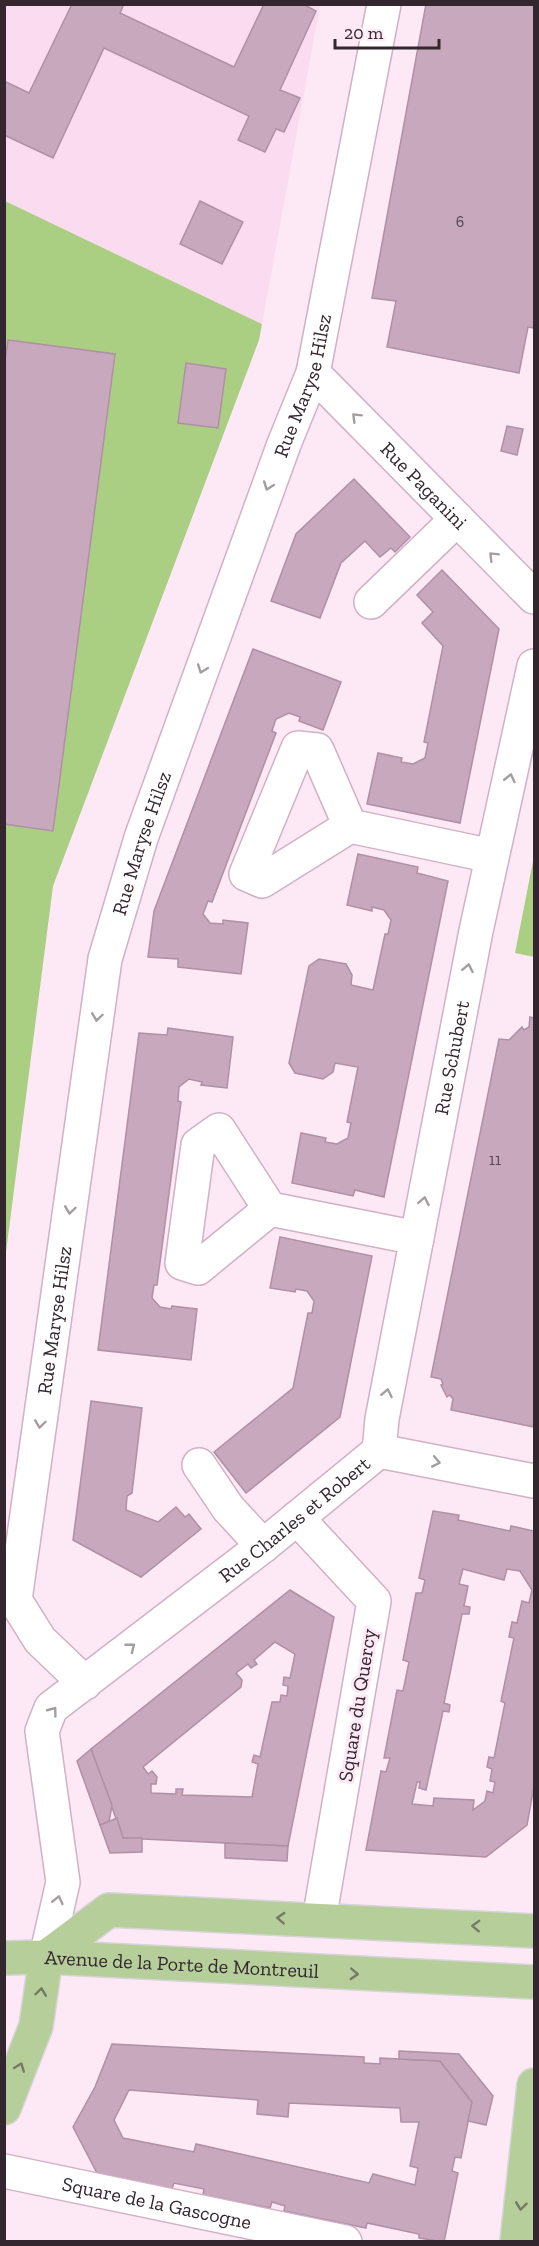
<svg xmlns="http://www.w3.org/2000/svg" width="539" height="2246" font-family="'Zilla Slab',serif">
<style>
.built{fill:#fbdbef}
.green{fill:#abcf82}
.building{fill:#c8a8bc;stroke:#af90a4;stroke-width:1.5;fill-rule:evenodd}
.lines{fill:none;stroke-linecap:round;stroke-linejoin:round}
.minor-casing{stroke:#d1b1c5;stroke-width:36}
.major-casing{stroke:#d6d4d5;stroke-width:36}
.minor{stroke:#fff;stroke-width:33}
.major{stroke:#b6ce99;stroke-width:33}
.oneway{stroke:#a39da1}
.oneway2{stroke:#747a64}
.labels{text-anchor:middle;dominant-baseline:central;stroke-width:6;stroke-linejoin:round;paint-order:stroke}
.number-label{font-size:16px;fill:#584652}
.street-label{font-size:20px;fill:#33262e;stroke:#fde8f5}
</style>
<rect width="100%" height="100%" fill="#fde8f5"/>
<polygon class="built" points="4,5 320,5 262,324 5,201"/>
<g class="green">
<polygon points="5,201 262,324 259,340 53,886 5,1260"/>
<polygon points="534,856 534,957 515,953"/>
</g>
<g class="building">
<polygon points="72,4 124,4 120,13 234,67 264,4 303,4 316,11 280,90 300,98 284,132 276,129 265,152 238,140 249,116 104,48 53,158 4,135 4,81 29,93"/>
<polygon points="426,4 534,4 534,328 528,327 519,373 387,347 396,301 372,298"/>
<polygon points="200,201 243,222 222,264 180,244"/>
<polygon points="8,340 115,354 53,831 4,824 4,368"/>
<polygon points="186,363 226,369 218,428 178,423"/>
<polygon points="507,426 523,429 517,455 501,451"/>
<polygon points="354,479 410,537 395,552 391,548 380,557 365,541 341,563 320,618 271,601 296,534"/>
<polygon points="442,570 499,629 460,823 367,804 378,753 402,758 401,762 413,764 425,758 428,743 424,742 443,646 422,623 433,612 417,595"/>
<polygon points="253,649 341,682 323,730 299,721 300,717 289,713 276,719 272,731 276,733 212,902 208,901 203,914 210,923 223,924 223,920 248,923 241,974 178,967 178,959 148,957 154,911"/>
<polygon points="358,854 418,867 417,873 448,881 384,1197 355,1190 353,1196 292,1183 301,1133 326,1138 325,1142 337,1144 348,1138 351,1123 347,1122 358,1067 335,1063 333,1072 323,1079 295,1073 289,1063 309,966 319,959 346,964 352,975 351,985 373,990 385,934 388,934 391,920 384,910 372,907 372,911 347,905"/>
<polygon points="530,1017 534,1018 534,1427 451,1410 453,1399 450,1395 447,1397 441,1385 443,1384 441,1379 431,1377 499,1039 509,1040 522,1027 524,1030 529,1027"/>
<polygon points="168,1028 233,1037 227,1088 201,1085 202,1082 189,1079 179,1087 178,1101 181,1102 157,1285 154,1285 152,1298 160,1307 171,1309 172,1306 197,1309 191,1360 98,1350 139,1033 167,1035"/>
<polygon points="280,1237 372,1256 340,1417 246,1493 214,1452 293,1388 308,1313 312,1313 314,1301 307,1291 296,1289 295,1292 270,1288"/>
<polygon points="91,1401 142,1408 132,1493 127,1496 126,1510 158,1522 176,1507 185,1517 189,1514 201,1529 141,1577 73,1540"/>
<path d="M433,1511L459,1515L458,1520L510,1531L511,1526L534,1531V1786L527,1825L486,1857L366,1850L381,1771L386,1772L390,1758H384L397,1690L403,1691L409,1662L403,1660L416,1593H422L425,1580L419,1578ZM463,1569L504,1580L507,1569L520,1571L532,1590L529,1603L522,1601L517,1623L512,1622L509,1637L514,1638L501,1701L505,1703L494,1758L489,1757L487,1767L492,1769L490,1781L495,1782L493,1793L487,1791L485,1801L473,1810L474,1800L434,1798L433,1806L412,1804L417,1782H420L419,1788L426,1790L443,1711L449,1712L450,1705L444,1703L462,1614H469L470,1607L464,1606L468,1586L459,1584Z"/>
<path d="M290,1590L334,1617L288,1846L123,1838L91,1749ZM275,1642L295,1654L290,1678L284,1677L283,1685L288,1686L287,1696L281,1695L280,1702H272L260,1757L254,1755L252,1762L258,1764L252,1797L182,1795L183,1789H176V1794L151,1793V1784H156L157,1777L152,1771L148,1774L143,1767L241,1687L242,1680L236,1673L248,1664L251,1668L257,1664L254,1660Z"/>
<polygon points="91,1749 112,1805 109,1822 100,1825 77,1761"/>
<polygon points="117,1818 123,1838 142,1838 142,1852 110,1853 100,1825"/>
<polygon points="225,1843 288,1846 287,1861 225,1858"/>
<path d="M112,2044L364,2057V2063L380,2064V2058L440,2061L472,2102L461,2158L455,2157L452,2171L458,2173L444,2242L419,2238V2234L367,2223L366,2228L284,2211L285,2206L272,2202L270,2208L203,2195L204,2189L174,2183L172,2189L97,2173L73,2127L95,2087ZM129,2090L258,2100L257,2114L288,2117L289,2103L400,2108L401,2122H419L410,2166L418,2168L415,2185L373,2174L369,2183L196,2144L194,2152L123,2138L114,2120Z"/>
<polygon points="399,2051 459,2054 493,2096 486,2125 468,2121 472,2102 440,2061 399,2059"/>
</g>
<g class="lines">
<g class="minor-casing">
<g id="minor">
<path id="s1" d="M313,373L534,597"/>
<polyline points="371,602 457,519"/>
<polyline points="350,826 317,750 298,748 246,874 262,881 350,826 492,856"/>
<polyline points="270,1209 198,1268 182,1263 198,1145 219,1130 270,1209 417,1238"/>
<path id="s2" d="M379,1451L382,1419L476,931L534,666"/>
<polyline points="199,1465 228,1508 263,1546"/>
<polyline points="297,1518 374,1601 319,1920"/>
<path id="s3" d="M85,1683L40,1640L15,1600L105,959L141,838L284,444L313,373L384,4"/>
<path id="s4" d="M46,1957L63,1882L42,1731L51,1708L263,1546L379,1451L534,1481"/>
<path id="s5" d="M4,2171L345,2242"/>
</g>
</g>
<g class="major-casing">
<g id="major">
<polyline points="46,1957 109,1910 534,1931"/>
<path id="s6" d="M4,1958L46,1957L534,1982"/>
<polyline points="4,2108 36,2026 46,1957"/>
<polyline points="517,2242 534,2085"/>
</g>
</g>
<use href="#minor" class="minor"/>
<use href="#major" class="major"/>
</g>
<defs><path id="oneway-chevron" d="M-2-3.5L2.5 0L-2 3.5" fill="none" stroke-width="1.6" stroke-linecap="round" stroke-linejoin="round" transform="scale(1.5)"/></defs>
<g class="oneway">
<use href="#oneway-chevron" transform="translate(356 417) rotate(-135)"/>
<use href="#oneway-chevron" transform="translate(268 486) rotate(110)"/>
<use href="#oneway-chevron" transform="translate(493 556) rotate(-135)"/>
<use href="#oneway-chevron" transform="translate(202 669) rotate(110)"/>
<use href="#oneway-chevron" transform="translate(510 778) rotate(-77)"/>
<use href="#oneway-chevron" transform="translate(468 968) rotate(-79)"/>
<use href="#oneway-chevron" transform="translate(97 1017) rotate(98)"/>
<use href="#oneway-chevron" transform="translate(424 1201) rotate(-79)"/>
<use href="#oneway-chevron" transform="translate(70 1210) rotate(98)"/>
<use href="#oneway-chevron" transform="translate(387 1393) rotate(-79)"/>
<use href="#oneway-chevron" transform="translate(40 1424) rotate(98)"/>
<use href="#oneway-chevron" transform="translate(436 1462) rotate(11)"/>
<use href="#oneway-chevron" transform="translate(131 1647) rotate(-38)"/>
<use href="#oneway-chevron" transform="translate(53 1711) rotate(-53)"/>
<use href="#oneway-chevron" transform="translate(58 1900) rotate(-77)"/>
</g>
<g class="oneway2">
<use href="#oneway-chevron" transform="translate(281 1918) rotate(-177)"/>
<use href="#oneway-chevron" transform="translate(476 1926) rotate(-178)"/>
<use href="#oneway-chevron" transform="translate(354 1974) rotate(3)"/>
<use href="#oneway-chevron" transform="translate(41 1992) rotate(-82)"/>
<use href="#oneway-chevron" transform="translate(20 2067) rotate(-69)"/>
<use href="#oneway-chevron" transform="translate(521 2206) rotate(97)"/>
</g>
<g class="labels">
<g class="number-label">
<text x="460" y="221">6</text>
<text x="495" y="1159">11</text>
</g>
<g class="street-label">
<text stroke="none"><textPath href="#s3" startOffset="1364">Rue Maryse Hilsz</textPath></text>
<text stroke="none"><textPath href="#s1" startOffset="158">Rue Paganini</textPath></text>
<text stroke="none"><textPath href="#s3" startOffset="878">Rue Maryse Hilsz</textPath></text>
<text stroke="none"><textPath href="#s2" startOffset="400">Rue Schubert</textPath></text>
<text stroke="none"><textPath href="#s3" startOffset="392">Rue Maryse Hilsz</textPath></text>
<text stroke="none"><textPath href="#s4" startOffset="562">Rue Charles et Robert</textPath></text>
<text transform="translate(357 1705) rotate(-81)">Square du Quercy</text>
<text stroke="none"><textPath href="#s6" startOffset="178">Avenue de la Porte de Montreuil</textPath></text>
<text stroke="none"><textPath href="#s5" startOffset="156">Square de la Gascogne</textPath></text>
</g>
</g>
<rect width="539" height="2246" fill="none" stroke="#33262e" stroke-width="12"/>
<path d="M335 39v9h104v-9" fill="none" stroke="#33262e" stroke-width="3"/>
<text x="344" y="39" font-size="18" fill="#33262e" stroke="#fde8f5" stroke-width="4.5" paint-order="stroke">20 m</text>
</svg>
